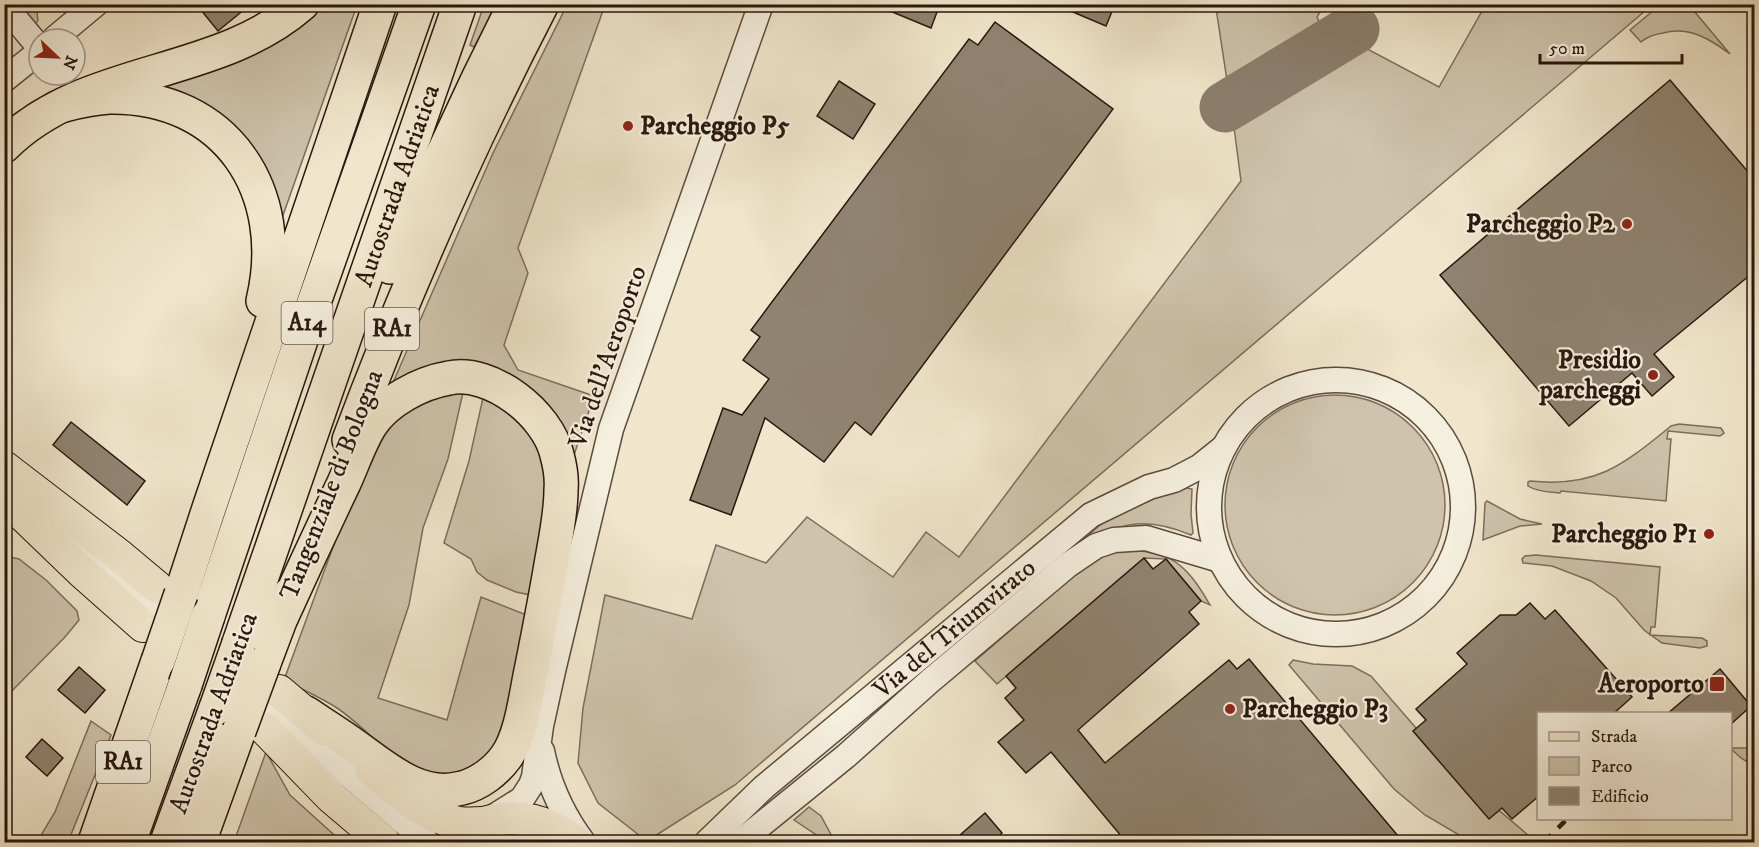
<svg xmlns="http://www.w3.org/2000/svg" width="1759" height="847" font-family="'IM FELL DW Pica',serif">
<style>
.green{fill:#cec3ac;stroke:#7c6d5d;stroke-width:1.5}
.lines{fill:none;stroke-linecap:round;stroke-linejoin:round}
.taxiway{stroke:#8c7e6d;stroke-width:51}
.building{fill:#908371;stroke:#29170e;stroke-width:1.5}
.minor-casing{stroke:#5b4b3e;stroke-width:27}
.major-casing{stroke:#29170e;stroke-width:34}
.highway-casing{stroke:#29170e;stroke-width:36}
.minor{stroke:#f5efde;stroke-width:24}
.major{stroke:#f0e6cc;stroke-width:32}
.highway{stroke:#f0e6cc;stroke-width:33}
.rail{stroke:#29170e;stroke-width:4.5;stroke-dasharray:10 10;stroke-linecap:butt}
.highway-bridge-casing{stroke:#29170e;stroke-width:36;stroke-linecap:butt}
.highway-bridge{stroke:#f0e6cc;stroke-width:33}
.poi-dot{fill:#8f2418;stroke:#f5efde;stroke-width:2}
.labels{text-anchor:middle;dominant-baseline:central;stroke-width:4.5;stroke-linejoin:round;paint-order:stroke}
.shield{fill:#f5efde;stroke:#66584c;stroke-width:1.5}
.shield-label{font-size:24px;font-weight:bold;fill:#29170e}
.poi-label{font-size:26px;font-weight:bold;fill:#29170e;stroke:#f5efde;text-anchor:end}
.street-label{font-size:26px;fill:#29170e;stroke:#f5efde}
</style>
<rect width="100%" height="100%" fill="#f0e6cc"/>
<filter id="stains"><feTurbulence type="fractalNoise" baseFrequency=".00333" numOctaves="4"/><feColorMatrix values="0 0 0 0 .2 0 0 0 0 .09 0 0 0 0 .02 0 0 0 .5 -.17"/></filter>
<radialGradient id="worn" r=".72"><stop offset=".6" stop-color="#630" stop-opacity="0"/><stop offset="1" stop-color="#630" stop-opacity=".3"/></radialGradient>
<g class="green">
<polygon points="1218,4 1324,5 1317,17 1322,28 1228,87 1216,8"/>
<polygon points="1486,4 1652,5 735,785 655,836 644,839 598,803 578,763 583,708 605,595 692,619 716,545 766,563 807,517 893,577 926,532 959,557 1241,181 1233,120 1360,45 1439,87"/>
<polygon points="13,5 36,5 38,20 33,29"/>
<polygon points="319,5 357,5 281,221 151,89 313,10"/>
<polygon points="484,5 497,5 474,47 470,45"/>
<polygon points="567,5 605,5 518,248 528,273 504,345 518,370 594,396 574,455 511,379 388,394 493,153"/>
<path d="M1660,5H1689L1730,54C1710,39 1689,26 1663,33C1654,35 1648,36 1641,42L1630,30Z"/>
<path d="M464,388L448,459L423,528L409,605L378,698L447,720L481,597L529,616L502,732C494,750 486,760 469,769C417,796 375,733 337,708C320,697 301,689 284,680L343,520L370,457L392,422L430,397Z"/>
<polygon points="484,393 519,411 553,465 535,596 516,592 487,580 477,572 471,559 444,543 469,461"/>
<circle cx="1335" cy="505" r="110"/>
<path d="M1679,424L1721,428L1724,433L1720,436L1668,431L1667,439H1671L1666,501L1561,491L1560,493C1550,492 1537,492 1528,486V482L1530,481C1596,488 1623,465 1671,426Z"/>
<path d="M1187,488L1192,489L1191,514L1193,533L1191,535C1142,514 1118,524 1074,548L1117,510Z"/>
<polygon points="1487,501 1520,519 1542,524 1520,526 1483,540 1485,503"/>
<path d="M1117,550C1168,549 1185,561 1210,605L1201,601L1166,559L1144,558L997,684L975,661L1088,563Z"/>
<polygon points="1536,555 1660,567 1655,627 1651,627 1650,635 1702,638 1707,641 1707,646 1700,648 1662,643 1644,630 1616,598 1591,581 1552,566 1523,563 1522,559 1525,556"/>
<polygon points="5,556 19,559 46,580 77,611 79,620 65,637 5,698"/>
<polygon points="1293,660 1313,664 1352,666 1371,676 1455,773 1535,841 1534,842 1471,842 1425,815 1394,789 1289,665"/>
<polygon points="91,721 111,735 68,842 37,842 55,812"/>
<polygon points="1730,748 1754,748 1754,766 1741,758"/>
<polygon points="266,752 290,795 342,842 234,842"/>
<polygon points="809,807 821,816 835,842 827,842 794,820"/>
</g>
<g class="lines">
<polyline class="taxiway" points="1225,107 1354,29"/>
</g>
<g class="building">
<polygon points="196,4 251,4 218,31"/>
<polygon points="873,4 940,4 931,28"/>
<polygon points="1054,4 1115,4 1106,26"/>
<polygon points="995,22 1113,109 871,435 855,422 824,462 765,418 731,515 690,500 723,408 742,415 769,379 743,360 760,337 751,330 969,39 978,45"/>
<polygon points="1670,80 1755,180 1755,271 1654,354 1674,377 1652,396 1632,373 1569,426 1440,275"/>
<polygon points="839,81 875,104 853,139 817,116"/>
<polygon points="71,422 145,481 127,505 53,445"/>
<polygon points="1144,558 1153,569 1166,559 1201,601 1189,612 1199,624 1078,730 1105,763 1229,660 1237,669 1249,659 1404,843 1127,843 1051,752 1026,773 998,742 1024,720 1005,698 1016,688 1006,676"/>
<polygon points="1530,603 1545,619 1555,610 1632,697 1613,714 1539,714 1539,796 1512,819 1502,808 1489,819 1413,731 1426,720 1416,709 1467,664 1457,653 1500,615 1516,615"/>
<polygon points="79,667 105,690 85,713 58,690"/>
<polygon points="1720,669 1751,706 1731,724 1731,714 1667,714"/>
<polygon points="42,739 63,758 47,776 26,757"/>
<polygon points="985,813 1002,833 991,843 951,843"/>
</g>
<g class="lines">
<g class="minor-casing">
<g id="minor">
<polyline points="4,5 39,47"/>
<polyline points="54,39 96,4"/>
<polyline points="4,80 39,52"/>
<circle cx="1336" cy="507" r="127"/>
<polyline points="66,541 150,606"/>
<polyline points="272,710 427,842"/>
<path d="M542,751C549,785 562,814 583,842"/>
<polyline points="487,821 522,799 531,785 534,777 541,726 553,671 611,429 761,4"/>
<path id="s1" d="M707,842L764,787L1091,515L1149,487L1174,480L1199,467L1224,447"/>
<polyline points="740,842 846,756 930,681 1068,565 1096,546 1114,540 1146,538 1220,560"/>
</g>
</g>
<g class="major-casing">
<g id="major">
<polyline points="4,467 120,556 157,587"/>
<polyline points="4,497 82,572 143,626"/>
<polyline points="279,691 325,730"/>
<polyline points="265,729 331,797 384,842"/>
<path d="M372,770C398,792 424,818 460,823C467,824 476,823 483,823"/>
<path d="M464,832C490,816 524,814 551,827C560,831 568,837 575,842"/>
</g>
</g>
<g class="highway-casing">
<g id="highway">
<path d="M64,105C79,101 94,98 109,97C227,95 289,192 263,301"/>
<path d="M4,146C85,65 217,79 302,4"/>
<polyline points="390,267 478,79 515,4"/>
<path d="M349,440C405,291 469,145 542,4"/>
<polyline points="181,594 209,508 380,4"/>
<polyline points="208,616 305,328 419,4"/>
<path d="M282,616C302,572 322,529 343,485C352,466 359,444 370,426C386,401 420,383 449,378C491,369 548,414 557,455C560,466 562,479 561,490C561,512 556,537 552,559C546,595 539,631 532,666C526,693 522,735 506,757C496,771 479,784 462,788C419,800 384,766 351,743C337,733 321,723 306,713"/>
<path id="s2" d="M239,643L460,4"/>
<polyline points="264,663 290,594"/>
<polyline points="95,842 158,661"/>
<polyline points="129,842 185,685"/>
<polyline points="167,842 216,708"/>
<polyline points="199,842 239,731"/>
</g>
</g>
<use href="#minor" class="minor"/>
<use href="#major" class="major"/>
<use href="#highway" class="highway"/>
<polyline class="rail" points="1544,842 1568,818"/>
<g class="highway-bridge-casing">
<g id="highway-bridge">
<polyline points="158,661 181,594"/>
<polyline points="185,685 208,616"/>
<polyline points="216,708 239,643"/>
<polyline points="239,731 264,663"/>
</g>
</g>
<use href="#highway-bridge" class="highway-bridge"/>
</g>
<g class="poi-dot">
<circle cx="628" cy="126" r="6"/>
<circle cx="1627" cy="224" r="6"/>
<circle cx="1653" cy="375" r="6"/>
<circle cx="1709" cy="534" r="6"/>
<rect x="1709" y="676" width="16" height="16" rx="3"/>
<circle cx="1230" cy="709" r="6"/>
</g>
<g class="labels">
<g class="shield">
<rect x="281.5" y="302" width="51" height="42" rx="4.5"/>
<rect x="365" y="308" width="54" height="42" rx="4.5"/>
<rect x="96" y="741" width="54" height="42" rx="4.5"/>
</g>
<g class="shield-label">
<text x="307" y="323">A14</text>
<text x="392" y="329">RA1</text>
<text x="123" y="762">RA1</text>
</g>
<g class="poi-label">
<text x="640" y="126" text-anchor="start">Parcheggio P5</text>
<text x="1615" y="224">Parcheggio P2</text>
<text x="1641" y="360">Presidio<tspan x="1641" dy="30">parcheggi</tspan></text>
<text x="1697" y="534">Parcheggio P1</text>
<text x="1704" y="684">Aeroporto</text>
<text x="1242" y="709" text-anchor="start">Parcheggio P3</text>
</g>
<g class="street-label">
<text stroke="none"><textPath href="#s2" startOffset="484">Autostrada Adriatica</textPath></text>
<text transform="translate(608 357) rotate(-71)">Via dell'Aeroporto</text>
<text transform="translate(332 485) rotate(-69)">Tangenziale di Bologna</text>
<text stroke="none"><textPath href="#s1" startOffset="327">Via del Triumvirato</textPath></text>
<text transform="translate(214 713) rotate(-70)">Autostrada Adriatica</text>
</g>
</g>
<rect width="1759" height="847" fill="none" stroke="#f0e6cc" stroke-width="24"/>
<rect x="6" y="6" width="1747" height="835" fill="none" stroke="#29170e" stroke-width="3"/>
<rect x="12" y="12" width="1735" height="823" fill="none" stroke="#29170e" stroke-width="1.5"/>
<rect x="1537" y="712" width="195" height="108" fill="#f5efde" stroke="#a3998b" stroke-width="1.5"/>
<rect x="1549" y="732" width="30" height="9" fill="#f0e6cc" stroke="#a3998b" stroke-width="1.5"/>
<text x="1591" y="742" font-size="18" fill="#29170e">Strada</text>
<rect x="1549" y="757" width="30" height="18" fill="#cec3ac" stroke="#a3998b" stroke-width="1.5"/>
<text x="1591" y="772" font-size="18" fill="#29170e">Parco</text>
<rect x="1549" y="787" width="30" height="18" fill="#908371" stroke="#a3998b" stroke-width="1.5"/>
<text x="1591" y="802" font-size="18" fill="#29170e">Edificio</text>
<g transform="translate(57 57) rotate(113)"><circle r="28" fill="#f5efde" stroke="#a3998b" stroke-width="1.5"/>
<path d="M0-4.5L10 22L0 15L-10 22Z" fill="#8f2418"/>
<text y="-9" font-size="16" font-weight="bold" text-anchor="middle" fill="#29170e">N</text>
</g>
<path d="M1540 54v9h142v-9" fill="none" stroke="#29170e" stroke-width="3"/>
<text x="1549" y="54" font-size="18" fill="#29170e" stroke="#f5efde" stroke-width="4.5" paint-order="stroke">50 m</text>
<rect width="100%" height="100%" filter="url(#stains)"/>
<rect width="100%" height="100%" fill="url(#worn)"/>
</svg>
